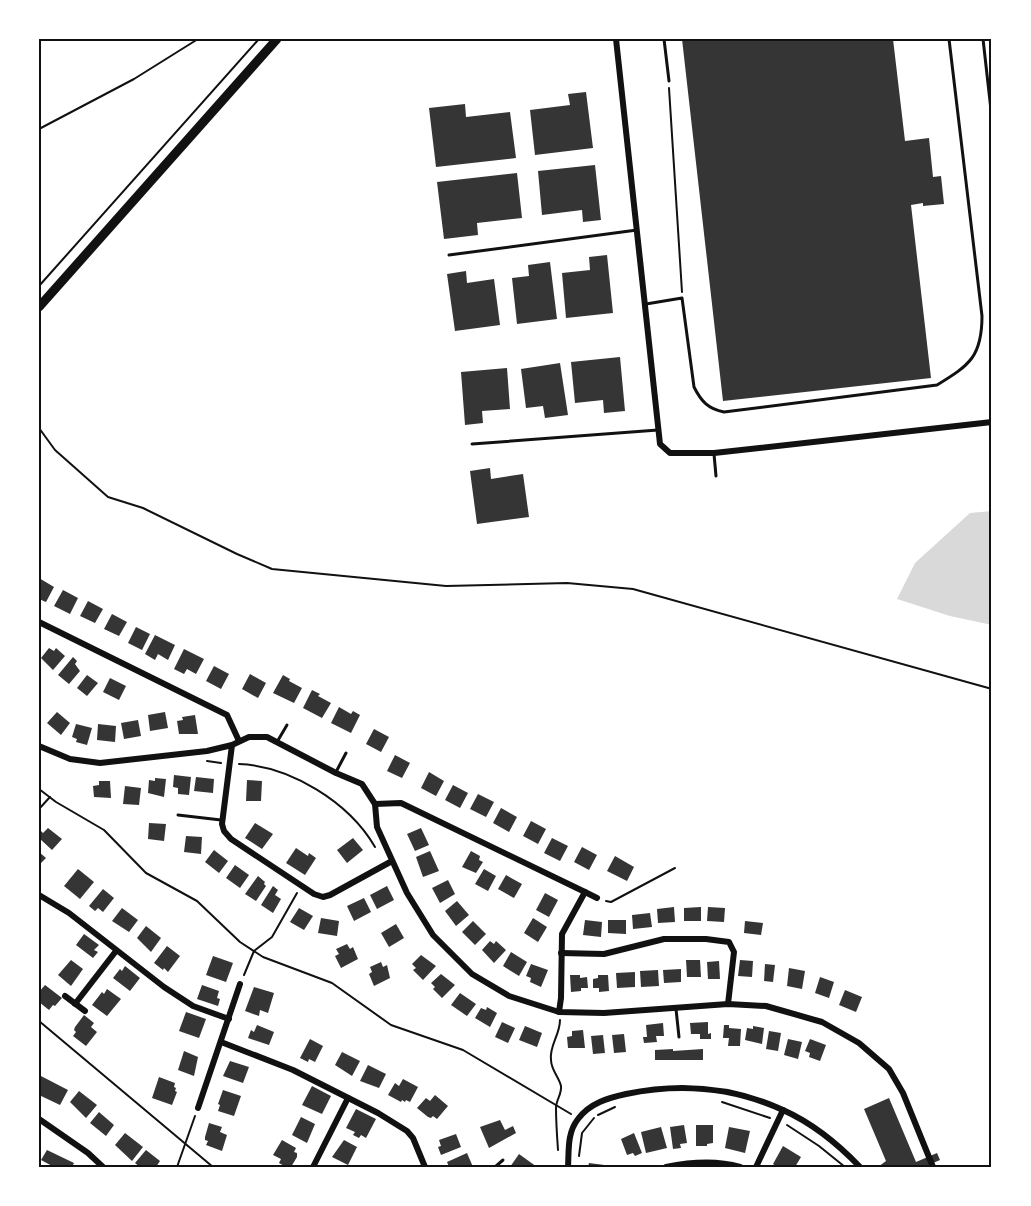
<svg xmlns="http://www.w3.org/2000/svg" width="1031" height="1206" font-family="Rubik,sans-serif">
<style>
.water{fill:#d9d9d9}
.building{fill:#353535}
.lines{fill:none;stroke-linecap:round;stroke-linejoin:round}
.path{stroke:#111;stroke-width:2}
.service{stroke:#111;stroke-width:3}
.minor{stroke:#111;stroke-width:6}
.secondary{stroke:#111;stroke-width:9}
.neatline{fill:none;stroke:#111;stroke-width:2}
</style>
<rect width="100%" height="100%" fill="#fff"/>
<polygon class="water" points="992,511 992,625 950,616 897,599 915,563 970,513"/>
<g class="building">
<polygon points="682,39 893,39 905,141 929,138 933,177 941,176 944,204 923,206 923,203 911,205 931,378 723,401"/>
<polygon points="586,92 593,148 535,155 530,110 570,105 568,94"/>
<polygon points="465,104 466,117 510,112 516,158 436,167 429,108"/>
<polygon points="595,165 601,220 583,222 582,210 542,215 538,171"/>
<polygon points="517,173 522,218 477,223 478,235 444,239 437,182"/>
<polygon points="607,255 613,313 566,318 562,273 590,270 589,257"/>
<polygon points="550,262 557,319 517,324 512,278 529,276 528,265"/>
<polygon points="466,271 467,283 494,279 500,325 455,331 447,274"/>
<polygon points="620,357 625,411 604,413 603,400 575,403 571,362"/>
<polygon points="560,363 568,415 545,418 543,406 526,408 521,369"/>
<polygon points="507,368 510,409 482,411 483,423 465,425 461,372"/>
<polygon points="490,468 491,479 523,474 529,517 477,524 470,471"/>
<polygon points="39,578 54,587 46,602 39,599"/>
<polygon points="63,590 78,598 70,614 54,606"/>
<polygon points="88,601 103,609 95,623 80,616"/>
<polygon points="112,614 127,622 119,636 104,629"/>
<polygon points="136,627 150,634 142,650 128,643"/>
<polygon points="155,635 175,645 168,660 158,654 155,660 145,654"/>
<polygon points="49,648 54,651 56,648 65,656 53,670 41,658"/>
<polygon points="184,649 204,659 196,674 187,669 184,674 174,669"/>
<polygon points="73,657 77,661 75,664 80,671 69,684 58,675"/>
<polygon points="214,666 229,674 221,689 206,681"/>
<polygon points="250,674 266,683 258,698 242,689"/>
<polygon points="87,675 98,683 87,696 77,688"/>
<polygon points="283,675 290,679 289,681 302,688 294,703 273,693"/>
<polygon points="110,678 126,686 119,700 103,692"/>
<polygon points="312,690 320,694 318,696 331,703 322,718 303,708"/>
<polygon points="339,707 351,714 353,711 360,715 351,733 331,723"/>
<polygon points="57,712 70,723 61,735 47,723"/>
<polygon points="165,712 168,728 150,731 148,715"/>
<polygon points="195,715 198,734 179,734 177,721 183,720 182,717"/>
<polygon points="138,720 141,736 124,739 121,723"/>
<polygon points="76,724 92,728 87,745 76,742 77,739 72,737"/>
<polygon points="98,724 116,726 115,742 97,740"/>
<polygon points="374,729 389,737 381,752 366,744"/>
<polygon points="395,755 410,763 402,778 387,771"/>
<polygon points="429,772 444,781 436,796 421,788"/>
<polygon points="174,775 191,777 189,795 178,794 178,788 173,787"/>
<polygon points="196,777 214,779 213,793 194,791"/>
<polygon points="155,778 166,779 164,797 148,793 149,780 155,781"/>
<polygon points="247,780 262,781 261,801 246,801"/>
<polygon points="99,781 110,781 111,798 94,797 93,786 99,785"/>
<polygon points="453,785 468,793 460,808 445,800"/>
<polygon points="125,786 141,788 139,805 123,804"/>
<polygon points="478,794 494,802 486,817 470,809"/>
<polygon points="501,808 517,817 509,832 493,823"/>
<polygon points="531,821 546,829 538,844 523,836"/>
<polygon points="149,823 166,824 164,841 148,839"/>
<polygon points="255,823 273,834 262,849 245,838"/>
<polygon points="48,828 62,839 52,850 39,838 39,832 40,830 43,833"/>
<polygon points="421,828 429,845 415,851 407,834"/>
<polygon points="186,836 202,837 201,854 184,852"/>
<polygon points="353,838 363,850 347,863 337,850"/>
<polygon points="552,838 568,846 560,861 544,853"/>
<polygon points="582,847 597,855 589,870 574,862"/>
<polygon points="296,848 308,856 309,853 316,858 305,875 286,863"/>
<polygon points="214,850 228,861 219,873 205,862"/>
<polygon points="430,851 439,871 423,877 416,857"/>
<polygon points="471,851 480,856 479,860 483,862 476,873 462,867"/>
<polygon points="39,852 46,858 39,865"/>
<polygon points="615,856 634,867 627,881 607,871"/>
<polygon points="235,865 249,875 240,888 226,878"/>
<polygon points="78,869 94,882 80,899 64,886"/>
<polygon points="484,869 496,876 488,891 475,884"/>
<polygon points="506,875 522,884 514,898 498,889"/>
<polygon points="258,876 265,882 264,884 266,886 256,901 245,894"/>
<polygon points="448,880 455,894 440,903 432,888"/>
<polygon points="273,886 278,890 275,895 281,899 273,913 261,905"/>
<polygon points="387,886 394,900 377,909 370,895"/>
<polygon points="103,889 114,898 103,912 98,908 95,911 89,906"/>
<polygon points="545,893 558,900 549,917 536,910"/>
<polygon points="364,898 371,912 354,921 347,906"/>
<polygon points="457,901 469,915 456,926 445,911"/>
<polygon points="674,907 675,922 658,923 657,909"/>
<polygon points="701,907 701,921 684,921 684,908"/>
<polygon points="708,907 725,908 724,922 707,921"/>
<polygon points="122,908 138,920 129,932 112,921"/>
<polygon points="299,908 313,916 304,930 290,922"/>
<polygon points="650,913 652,927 633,929 632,915"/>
<polygon points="321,918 339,921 337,936 318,933"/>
<polygon points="533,918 547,927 538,942 524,933"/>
<polygon points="585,920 602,922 601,937 583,935"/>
<polygon points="608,920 626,920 626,934 608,933"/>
<polygon points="473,921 486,934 475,945 462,932"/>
<polygon points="745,921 763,923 761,935 744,933"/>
<polygon points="396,924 404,938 389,947 381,933"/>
<polygon points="146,926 161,938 151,952 137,938"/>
<polygon points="84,934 99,945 94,950 98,952 93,958 76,945"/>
<polygon points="490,941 494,944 496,941 506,950 494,963 482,950"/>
<polygon points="347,944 350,949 353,947 358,959 341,968 335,956 339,954 336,949"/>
<polygon points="167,946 180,956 168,972 164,968 163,970 154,963"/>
<polygon points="511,952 527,962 519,976 503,966"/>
<polygon points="421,955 436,966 423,980 413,970 416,968 412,964"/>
<polygon points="213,956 233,963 226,982 206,975"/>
<polygon points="71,960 83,969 71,986 58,975"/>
<polygon points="686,960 700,960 701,977 687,977"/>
<polygon points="740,960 753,961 752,977 738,976"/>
<polygon points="719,961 720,979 708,979 707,962"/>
<polygon points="381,962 383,967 387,965 390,978 374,986 369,974 372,972 370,967"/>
<polygon points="531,964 548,970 541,987 530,982 531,978 526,976"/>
<polygon points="765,964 775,965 773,982 764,981"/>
<polygon points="125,966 140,978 130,991 113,978 120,969 122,971"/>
<polygon points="789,968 805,971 802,989 787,986"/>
<polygon points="681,969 681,982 664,983 663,970"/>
<polygon points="658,970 659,986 641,987 640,971"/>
<polygon points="635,972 635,987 617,988 616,973"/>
<polygon points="441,974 455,985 442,998 433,989 435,987 431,983"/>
<polygon points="570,975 580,975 580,978 587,977 588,988 581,988 581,991 571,992"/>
<polygon points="598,975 608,975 609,991 599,992 599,988 593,988 593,979 598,978"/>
<polygon points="820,977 834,982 829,998 815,993"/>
<polygon points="45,985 62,998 55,1006 53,1005 49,1010 39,1002 39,992"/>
<polygon points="202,985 219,991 217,998 220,999 218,1006 197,999"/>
<polygon points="254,987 274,993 268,1013 260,1010 259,1016 245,1011"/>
<polygon points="107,989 121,999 107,1016 92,1005 102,992 104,994"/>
<polygon points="845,990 862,997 856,1012 839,1005"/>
<polygon points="460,993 476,1004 467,1016 451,1005"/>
<polygon points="487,1007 497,1013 490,1027 475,1018 481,1008 486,1010"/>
<polygon points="186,1012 206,1019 199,1038 179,1031"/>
<polygon points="84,1015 94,1023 91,1027 97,1032 86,1046 73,1036 76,1032 74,1030 75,1027"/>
<polygon points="502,1022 515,1028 508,1043 495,1037"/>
<polygon points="708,1022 708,1034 711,1033 711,1039 700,1039 700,1034 691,1034 690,1023"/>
<polygon points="663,1023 664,1036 656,1036 657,1042 644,1043 643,1037 647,1037 646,1025"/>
<polygon points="257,1025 274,1032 269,1045 248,1038 251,1030 254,1032"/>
<polygon points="724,1025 729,1025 729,1028 741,1029 740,1046 728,1046 729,1038 723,1038"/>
<polygon points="525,1026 542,1033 537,1047 519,1040"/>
<polygon points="753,1026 764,1028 762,1044 745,1040 747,1028 753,1029"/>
<polygon points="583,1030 585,1048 568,1048 567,1037 572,1036 572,1031"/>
<polygon points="769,1031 781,1033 778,1051 766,1049"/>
<polygon points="624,1034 626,1052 614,1053 612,1035"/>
<polygon points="603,1035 605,1053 593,1054 591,1036"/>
<polygon points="310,1039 323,1046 315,1062 309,1059 308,1062 300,1058"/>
<polygon points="788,1039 802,1042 798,1059 784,1055"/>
<polygon points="810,1039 826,1045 820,1061 809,1057 810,1053 805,1051"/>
<polygon points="673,1049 673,1051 703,1049 703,1060 655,1060 655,1050"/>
<polygon points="184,1051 198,1057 194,1076 178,1070"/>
<polygon points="342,1052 360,1061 352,1076 335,1065"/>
<polygon points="230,1061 249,1067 243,1083 223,1076"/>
<polygon points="368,1065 386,1074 379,1088 360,1081"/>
<polygon points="39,1075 68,1090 60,1105 39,1095"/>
<polygon points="159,1077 175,1083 174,1087 176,1088 175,1091 177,1092 172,1105 152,1098"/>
<polygon points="403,1079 418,1087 410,1102 406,1100 405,1102 402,1100 401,1102 388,1095 395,1083 399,1086"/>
<polygon points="312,1086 331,1096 322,1114 302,1105"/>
<polygon points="223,1090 241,1096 234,1116 218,1111 220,1105 218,1104"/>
<polygon points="79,1091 97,1105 86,1118 70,1102"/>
<polygon points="435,1095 448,1106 437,1119 433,1116 431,1118 428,1117 417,1108 426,1098 430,1101"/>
<polygon points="889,1098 916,1162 937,1153 940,1160 924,1167 878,1167 886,1161 864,1109"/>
<polygon points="356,1109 376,1119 366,1138 361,1135 359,1138 353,1135 355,1132 346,1128"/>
<polygon points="99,1112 114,1125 106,1136 90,1123"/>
<polygon points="301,1117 315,1124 307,1143 292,1135"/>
<polygon points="500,1120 505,1130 513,1126 516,1133 489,1148 480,1127"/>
<polygon points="209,1123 222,1127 220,1132 227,1135 222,1151 206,1145 208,1141 205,1140 205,1137"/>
<polygon points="684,1125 687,1143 680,1144 681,1148 673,1149 670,1127"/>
<polygon points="696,1125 713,1125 713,1143 707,1144 707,1146 696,1146"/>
<polygon points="661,1127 667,1148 646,1153 641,1132"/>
<polygon points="729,1127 750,1131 745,1153 725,1148"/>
<polygon points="125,1133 143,1147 132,1161 115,1145"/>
<polygon points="634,1133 642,1153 635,1156 633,1153 627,1155 621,1139"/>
<polygon points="456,1134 461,1147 441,1155 438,1147 441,1146 439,1140"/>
<polygon points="282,1140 296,1148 294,1152 297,1153 297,1157 291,1167 286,1167 279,1163 281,1159 273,1155"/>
<polygon points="344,1140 357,1147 348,1165 332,1157"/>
<polygon points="783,1146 801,1157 795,1167 777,1167 773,1164"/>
<polygon points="47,1150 74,1163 72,1167 54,1167 41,1160"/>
<polygon points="146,1150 160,1161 156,1167 140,1167 135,1163"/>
<polygon points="467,1153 473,1167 449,1167 447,1162"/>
<polygon points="519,1154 537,1167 510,1167"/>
<polygon points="589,1163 612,1166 612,1167 588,1167"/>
</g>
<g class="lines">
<g class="path">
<polyline points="669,88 682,292"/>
<polyline points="39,129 134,79 198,39"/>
<polyline points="39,286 259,39"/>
<polyline points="39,428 55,450 108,497 143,508 237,554 272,569 446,586 567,583 633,589 992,689"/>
<polyline points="207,761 221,763"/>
<path d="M239,764C290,766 349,802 375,847"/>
<polyline points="39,789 56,802 104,830 146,873 197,901 240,942 263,957 332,983 391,1025 463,1050 571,1114"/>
<polyline points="39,809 50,797"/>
<polyline points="606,901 611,902 675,868"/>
<polyline points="244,975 254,951 272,937 297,893"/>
<polyline points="39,1021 213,1167"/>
<polyline points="722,1102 770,1118"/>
<polyline points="598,1115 615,1107"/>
<polyline points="787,1125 819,1146 845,1167"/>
<path d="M558,1150C557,1136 556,1122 556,1108C556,1100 562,1094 561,1086C559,1077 551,1070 551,1060C549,1046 560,1035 560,1020"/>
<polyline points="579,1156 582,1133 594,1118"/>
<polyline points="177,1167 195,1116"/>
</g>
<g class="service">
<polyline points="664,39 669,81"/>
<polyline points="983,39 992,119"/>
<polyline points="449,255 637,230"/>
<path d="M646,304L682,298L694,387C701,401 708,409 724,412L937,385C970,365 982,356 982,316L949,39"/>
<polyline points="472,444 658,430"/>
<polyline points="714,454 716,476"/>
<polyline points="277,742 287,725"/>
<polyline points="336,772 346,753"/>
<polyline points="178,815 221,820"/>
<polyline points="676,1009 679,1037"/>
<polyline points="495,1167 503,1160"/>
</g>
<g class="minor">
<polyline points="616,39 660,444 670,453 714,453 992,422"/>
<polyline points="39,622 227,715 239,741"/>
<polyline points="232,745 222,824 224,831 231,839 314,894 323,897 330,895 392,861"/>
<polyline points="39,746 70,759 100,763 207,751 232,745 249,737 267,737 336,773 362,784 375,804 377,827 407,893 433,935 472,974 509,996 559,1012 604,1013 728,1004 766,1006 822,1022 859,1043 889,1069 903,1093 933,1167"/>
<polyline points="375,804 401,803 585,892 562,934 561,998 559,1012"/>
<polyline points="585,892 597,898"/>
<polyline points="39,895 69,913 164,987 193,1006 229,1019"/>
<polyline points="561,953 604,954 664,939 706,939 729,942 734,952 728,1004"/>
<polyline points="65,996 85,1011"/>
<polyline points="75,1004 116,951"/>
<polyline points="221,1042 293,1070 378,1113 407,1131 413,1138 425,1167"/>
<polyline points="198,1108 240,984"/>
<polyline points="39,1119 88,1153 103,1167"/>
<polyline points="313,1167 348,1098"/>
<path d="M568,1167C569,1150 567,1133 578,1119C590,1103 608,1098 626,1094C679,1083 733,1087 783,1110C812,1123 838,1144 860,1167"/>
<path d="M666,1167C691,1162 716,1160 740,1167"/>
<polyline points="756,1167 783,1110"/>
</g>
<polyline class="secondary" points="39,307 277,39"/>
</g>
<rect width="1031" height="1206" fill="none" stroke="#ffffff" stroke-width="81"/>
<rect x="40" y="40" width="950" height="1126" class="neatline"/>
</svg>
